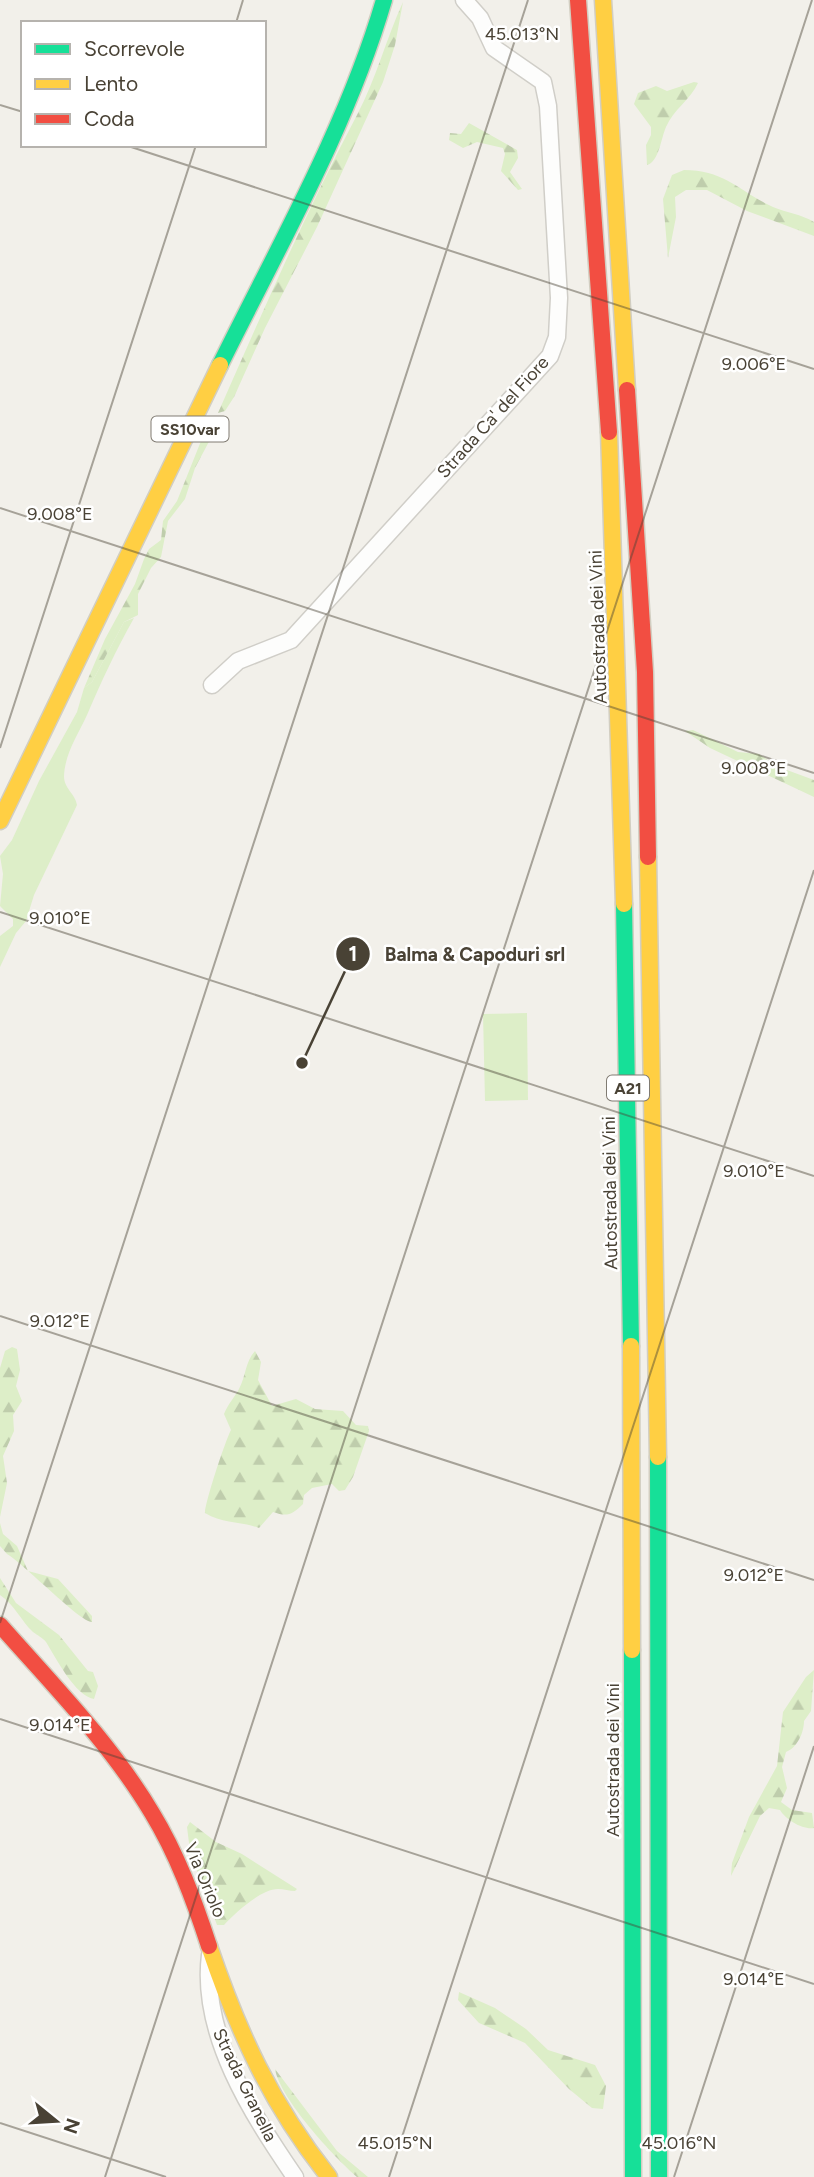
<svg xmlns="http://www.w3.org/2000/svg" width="814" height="2177" font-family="Figtree,sans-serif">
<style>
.green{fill:#ddeec8}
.forest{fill:url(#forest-firs)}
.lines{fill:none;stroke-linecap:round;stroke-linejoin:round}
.street-casing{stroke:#d0cec8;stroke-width:19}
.fast-casing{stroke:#d2cec1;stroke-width:19}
.slow-casing{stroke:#d2cec1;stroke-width:19}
.jam-casing{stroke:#d2cec1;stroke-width:19}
.street{stroke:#fdfdfc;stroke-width:16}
.fast{stroke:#16e098;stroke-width:16}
.slow{stroke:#ffcf43;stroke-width:16}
.jam{stroke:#f24e42;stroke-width:16}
.ticks{fill:none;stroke:#494235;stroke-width:2;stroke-opacity:0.45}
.labels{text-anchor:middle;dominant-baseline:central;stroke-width:5;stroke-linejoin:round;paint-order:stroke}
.shield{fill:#fff;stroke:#807b72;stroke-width:2}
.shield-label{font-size:16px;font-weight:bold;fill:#494235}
.street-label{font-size:18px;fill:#494235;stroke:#fff}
.ticks-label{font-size:18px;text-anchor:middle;fill:#494235;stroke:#fff;stroke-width:5;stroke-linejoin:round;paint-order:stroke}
.leader{fill:none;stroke:#494235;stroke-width:2.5}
.callout-dot{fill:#494235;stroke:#fff;stroke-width:2.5}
.mark-label{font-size:21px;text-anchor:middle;font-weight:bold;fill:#fff}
.callout-label{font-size:19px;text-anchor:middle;font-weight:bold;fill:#494235;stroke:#fff;stroke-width:5;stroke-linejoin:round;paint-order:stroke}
</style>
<defs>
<pattern id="forest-firs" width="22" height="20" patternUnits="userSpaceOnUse" patternTransform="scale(1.75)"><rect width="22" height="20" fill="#ddeec8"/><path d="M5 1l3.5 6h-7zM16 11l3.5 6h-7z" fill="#bfcdac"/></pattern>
</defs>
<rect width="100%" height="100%" fill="#f2f0ea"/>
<g class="green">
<path d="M134,618C116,650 101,682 87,715C78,735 65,753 64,776C64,789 75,793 77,805L34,895L26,921L16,933L0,967V936L13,926V919L0,906L3,874L0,856L12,840L39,781L77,712L84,688L92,682L124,622Z"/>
<polygon points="527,1013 528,1100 485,1101 483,1014"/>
</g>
<g class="forest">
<path d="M403,2L395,45L383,82L317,227L265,328L234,397L225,411L218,413C262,313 306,212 357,115C376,79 386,39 403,2Z"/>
<path d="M694,82L698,83C691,99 673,110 666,127C661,138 659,162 647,165L646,145L651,135V127L634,104L638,93L656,86L667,91Z"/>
<polygon points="469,123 517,150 518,158 510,172 522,189 518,190 501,171 505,154 503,148 477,142 463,148 449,140 450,133 461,134"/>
<path d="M684,170C725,170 740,192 773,207C787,213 801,214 814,222V236L747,211L707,190H686L675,197L676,217L668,258L663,199L672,175Z"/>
<polygon points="208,433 213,434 195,468 185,499 168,521 161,557 151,568 138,594 138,615 124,622 92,682 84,688 105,639 135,584 144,559 149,549 161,540 163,521 177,501 201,441"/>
<polygon points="693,730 738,752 759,754 776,766 814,780 814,797 710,748 685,731"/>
<polygon points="12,1347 17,1349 20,1370 16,1386 22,1401 13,1415 14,1431 3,1456 7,1483 0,1517 0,1368 5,1351"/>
<path d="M255,1351L261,1362L258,1380L272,1406L296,1399L315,1409L343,1411L356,1425L368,1426L369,1431L353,1477L345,1490L339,1491L332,1484L312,1488L304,1495L303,1504C292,1515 287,1517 273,1512L259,1528C241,1521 223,1524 205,1513C205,1502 226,1439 231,1430L224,1414C228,1404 234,1398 239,1389C246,1376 245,1362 255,1351Z"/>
<path d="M0,1523L3,1534L17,1546L28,1571L58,1579L92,1616V1622C81,1623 23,1563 7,1554L0,1546Z"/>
<path d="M0,1578L16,1603L59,1635L88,1671L93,1672L98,1686L94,1699C75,1696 56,1658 46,1642C42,1637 38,1636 33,1632C21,1621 15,1605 0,1595Z"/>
<path d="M814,1670L811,1711L804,1721C804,1733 797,1748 786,1752L782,1767L787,1788L781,1802L792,1810L812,1813L814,1828C803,1830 786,1820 780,1810L769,1808L760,1816L731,1876L732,1863L749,1817L777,1766L783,1712L806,1677Z"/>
<path d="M190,1822L216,1842L242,1854L297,1889L295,1891C289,1891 284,1889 278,1889C261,1889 235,1913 224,1925H217L190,1851L187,1827Z"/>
<polygon points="459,1992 495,2008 526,2029 548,2050 595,2065 606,2086 603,2109 592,2108 569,2089 525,2043 479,2023 458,2000"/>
<path d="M275,2069L337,2151L368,2177H357C334,2157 280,2099 275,2069Z"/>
</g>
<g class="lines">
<g class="street-casing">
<g id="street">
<polyline points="212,685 238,661 291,640 550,356 557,337 559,298 548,106 543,82 494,48 480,18 464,0"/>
<path d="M210,1955C200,2034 252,2114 295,2177"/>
</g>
</g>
<g class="fast-casing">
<g id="fast">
<path d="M220,365C278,247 347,127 384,0"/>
<polyline points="624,904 631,1346"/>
<polyline points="658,1457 659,2177"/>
<polyline points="632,1650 633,2177"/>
</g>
</g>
<g class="slow-casing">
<g id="slow">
<polyline points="603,0 627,390"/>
<polyline points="609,432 624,904"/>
<polyline points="0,821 220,365"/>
<polyline points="648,857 658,1457"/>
<polyline points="631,1346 632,1650"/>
<path d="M209,1946C239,2034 271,2104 329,2177"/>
</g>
</g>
<g class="jam-casing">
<g id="jam">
<polyline points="578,0 609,432"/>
<polyline points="627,390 645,672 648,857"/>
<path d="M0,1625C53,1685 111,1744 152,1813C177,1854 194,1900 209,1946"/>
</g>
</g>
<use href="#street" class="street"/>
<use href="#fast" class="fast"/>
<use href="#slow" class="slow"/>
<use href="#jam" class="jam"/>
</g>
<path class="ticks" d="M236,23L243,0M0,105L23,112M125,145L814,369M0,508L814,773M0,748L196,145M0,912L814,1176M0,1316L814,1580M0,1623L528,0M0,1719L814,1984M0,2123L166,2177M105,2177L812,0M389,2177L814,870M674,2177L814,1746"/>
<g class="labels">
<g class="shield">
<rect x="151.5" y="416.5" width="77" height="25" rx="5"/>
<rect x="607" y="1075.5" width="42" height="25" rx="5"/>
</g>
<g class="shield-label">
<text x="190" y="429">SS10var</text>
<text x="628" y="1088">A21</text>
</g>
<g class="street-label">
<text transform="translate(493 417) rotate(-48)">Strada Ca' del Fiore</text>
<text transform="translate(598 627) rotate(-92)">Autostrada dei Vini</text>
<text transform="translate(610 1193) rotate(-91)">Autostrada dei Vini</text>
<text transform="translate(613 1760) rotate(-90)">Autostrada dei Vini</text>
<text transform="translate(205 1880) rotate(67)">Via Oriolo</text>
<text transform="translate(245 2085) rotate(64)">Strada Granella</text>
</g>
</g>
<g class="ticks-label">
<text x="522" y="40">45.013°N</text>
<text x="754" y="370">9.006°E</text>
<text x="60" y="520">9.008°E</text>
<text x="754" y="774">9.008°E</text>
<text x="60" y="924">9.010°E</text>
<text x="754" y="1177">9.010°E</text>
<text x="60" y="1327">9.012°E</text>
<text x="754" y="1581">9.012°E</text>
<text x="60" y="1731">9.014°E</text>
<text x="754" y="1985">9.014°E</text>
<text x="395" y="2149">45.015°N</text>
<text x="679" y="2149">45.016°N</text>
</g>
<path class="leader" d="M302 1063L353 954"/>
<g class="callout-dot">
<circle cx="302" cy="1063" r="7"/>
<circle cx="353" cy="954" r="18"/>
</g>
<g class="mark-label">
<text x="353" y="961">1</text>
</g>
<g class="callout-label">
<text x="475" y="961">Balma &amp; Capoduri srl</text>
</g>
<rect x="21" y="21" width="245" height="126" fill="#ffffff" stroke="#b6b3ae" stroke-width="2"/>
<rect x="35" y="44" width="35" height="10" fill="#16e098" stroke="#b6b3ae" stroke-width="2"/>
<text x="84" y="56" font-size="21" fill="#494235">Scorrevole</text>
<rect x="35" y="79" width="35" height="10" fill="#ffcf43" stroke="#b6b3ae" stroke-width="2"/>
<text x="84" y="91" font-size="21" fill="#494235">Lento</text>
<rect x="35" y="114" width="35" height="10" fill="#f24e42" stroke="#b6b3ae" stroke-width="2"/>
<text x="84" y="126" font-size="21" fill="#494235">Coda</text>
<g transform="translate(56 2121) rotate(108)" stroke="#ffffff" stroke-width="5" paint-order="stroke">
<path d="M0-5L12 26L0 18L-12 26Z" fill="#494235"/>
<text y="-10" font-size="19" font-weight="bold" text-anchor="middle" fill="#494235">N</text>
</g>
</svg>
